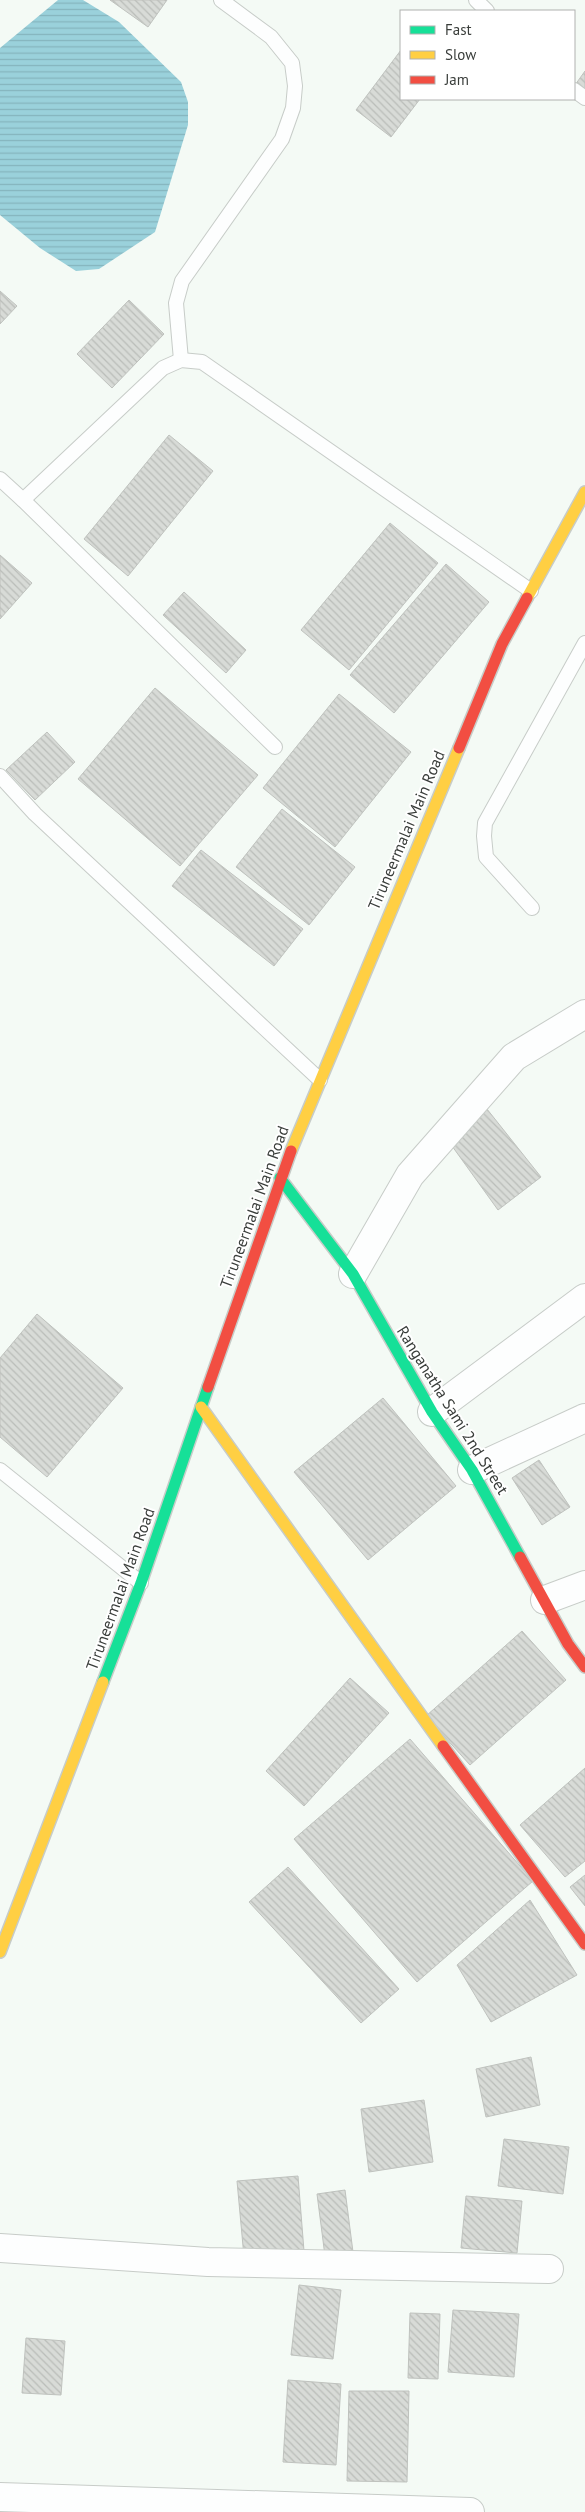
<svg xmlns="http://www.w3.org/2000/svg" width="585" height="2512" font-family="'PT Sans',sans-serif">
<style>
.water{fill:url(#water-rules)}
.building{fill:url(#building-back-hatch);stroke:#bfc2be}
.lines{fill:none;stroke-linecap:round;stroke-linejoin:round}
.lane-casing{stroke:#c7ccc8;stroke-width:16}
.street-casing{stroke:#c7ccc8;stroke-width:30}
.fast-casing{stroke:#c7ccc8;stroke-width:14}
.slow-casing{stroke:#c7ccc8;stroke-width:14}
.jam-casing{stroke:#c7ccc8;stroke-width:14}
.lane{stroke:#fdfefe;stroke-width:14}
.street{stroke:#fdfefe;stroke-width:28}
.fast{stroke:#16e098;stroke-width:11}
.slow{stroke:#ffcf43;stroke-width:11}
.jam{stroke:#f24e42;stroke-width:11}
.labels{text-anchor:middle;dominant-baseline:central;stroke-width:4;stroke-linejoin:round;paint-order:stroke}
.street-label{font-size:16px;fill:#393d3a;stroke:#fff}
</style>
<defs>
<pattern id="water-rules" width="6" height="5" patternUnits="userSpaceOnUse" patternTransform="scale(1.25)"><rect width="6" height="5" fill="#9ad1db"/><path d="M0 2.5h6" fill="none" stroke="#85b4bd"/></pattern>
<pattern id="building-back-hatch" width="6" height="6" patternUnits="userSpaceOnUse" patternTransform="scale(1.25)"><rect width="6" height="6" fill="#d8dbd7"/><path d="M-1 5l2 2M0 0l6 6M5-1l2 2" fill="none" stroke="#babdb9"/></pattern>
</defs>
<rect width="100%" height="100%" fill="#f4faf5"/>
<polygon class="water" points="58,0 83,0 119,22 181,82 188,102 188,125 155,232 99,269 76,271 40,248 0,215 0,48"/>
<g class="building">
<polygon points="110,0 167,0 148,27"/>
<polygon points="401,50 401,99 420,99 391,137 356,110"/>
<polygon points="585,71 585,92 575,85"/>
<polygon points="0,291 17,306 0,324"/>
<polygon points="129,300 164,334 112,388 77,354"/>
<polygon points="169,435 213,471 128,576 84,539"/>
<polygon points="390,523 438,563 349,670 301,630"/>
<polygon points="0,555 32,583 0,619"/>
<polygon points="446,564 489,602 394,713 350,675"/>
<polygon points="184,592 246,650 226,673 163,615"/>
<polygon points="155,688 258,775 180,866 78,779"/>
<polygon points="339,694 411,752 335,847 263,788"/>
<polygon points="47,732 75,762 35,800 6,770"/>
<polygon points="282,809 355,867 309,925 236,867"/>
<polygon points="201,850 303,929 274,966 172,886"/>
<polygon points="479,1099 541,1177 498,1210 447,1139"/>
<polygon points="37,1314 123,1388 47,1477 0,1437 0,1358"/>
<polygon points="383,1398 456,1486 368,1560 294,1472"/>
<polygon points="539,1460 570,1507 542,1525 512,1478"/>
<polygon points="522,1631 566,1680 470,1765 426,1716"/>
<polygon points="350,1678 389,1713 304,1806 266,1771"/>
<polygon points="410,1739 533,1881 417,1982 294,1839"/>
<polygon points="585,1768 585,1861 565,1877 520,1825"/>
<polygon points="288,1867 399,1989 361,2023 249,1902"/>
<polygon points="585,1875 585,1906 570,1887"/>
<polygon points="530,1900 577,1975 491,2022 457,1965"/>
<polygon points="531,2057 540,2105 486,2117 476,2069"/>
<polygon points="424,2100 433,2162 369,2172 361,2109"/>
<polygon points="504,2139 569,2147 563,2194 498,2186"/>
<polygon points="298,2176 304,2251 244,2257 237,2181"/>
<polygon points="345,2190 353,2252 325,2256 317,2194"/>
<polygon points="466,2196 522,2201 517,2253 461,2248"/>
<polygon points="299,2285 341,2290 333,2359 291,2355"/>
<polygon points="453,2310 519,2314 514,2377 448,2372"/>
<polygon points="410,2313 440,2314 438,2379 408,2378"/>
<polygon points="26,2338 65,2341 61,2395 22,2393"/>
<polygon points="288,2380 341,2384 336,2465 283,2462"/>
<polygon points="349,2391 409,2391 407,2482 347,2481"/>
</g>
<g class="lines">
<g class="lane-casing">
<g id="lane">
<polyline points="476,0 487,11"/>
<polyline points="574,90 585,98"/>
<polyline points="181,360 176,303 182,281 282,139 293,108 295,86 292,63 271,37 221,0"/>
<polyline points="0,479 23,500 163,368 181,360 202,362 531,591"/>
<polyline points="23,500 275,747"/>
<polyline points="0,776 35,814 320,1080"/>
<polyline points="532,908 486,857 484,836 485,823 585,643"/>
<polyline points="0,1470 141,1583"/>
</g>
</g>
<g class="street-casing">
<g id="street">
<polyline points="353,1274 410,1175 514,1057 585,1014"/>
<polyline points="432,1412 585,1298"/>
<polyline points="472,1470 585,1418"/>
<polyline points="545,1600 585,1585"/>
<polyline points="0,2248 208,2262 549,2269"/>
<polyline points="0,2497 470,2512"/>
</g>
</g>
<g class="fast-casing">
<g id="fast">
<polyline points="280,1178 353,1274 432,1412 472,1470 520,1557"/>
<polyline points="103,1682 141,1583 208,1387"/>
</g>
</g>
<g class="slow-casing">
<g id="slow">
<polyline points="527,598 585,492"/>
<polyline points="291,1151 459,748"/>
<polyline points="201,1407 443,1746"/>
<polyline points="0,1952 103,1682"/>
</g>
</g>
<g class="jam-casing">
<g id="jam">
<polyline points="459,748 502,644 527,598"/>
<polyline points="208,1387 291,1151"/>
<polyline points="520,1557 568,1644 585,1667"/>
<polyline points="443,1746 585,1944"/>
</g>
</g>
<use href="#lane" class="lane"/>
<use href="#street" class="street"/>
<use href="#fast" class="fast"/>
<use href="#slow" class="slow"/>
<use href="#jam" class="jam"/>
</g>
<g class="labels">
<g class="street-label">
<text transform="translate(406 830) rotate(-67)">Tiruneermalai Main Road</text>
<text transform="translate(254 1207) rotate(-70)">Tiruneermalai Main Road</text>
<text transform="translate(453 1410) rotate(58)">Ranganatha Sami 2nd Street</text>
<text transform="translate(120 1589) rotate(-70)">Tiruneermalai Main Road</text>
</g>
</g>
<rect x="400" y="10" width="175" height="90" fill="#ffffff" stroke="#b0b1b0"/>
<rect x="410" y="26" width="25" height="8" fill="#16e098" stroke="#b0b1b0"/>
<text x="445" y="35" font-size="15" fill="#393d3a">Fast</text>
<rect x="410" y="51" width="25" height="8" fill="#ffcf43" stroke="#b0b1b0"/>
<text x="445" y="60" font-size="15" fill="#393d3a">Slow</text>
<rect x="410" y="76" width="25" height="8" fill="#f24e42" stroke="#b0b1b0"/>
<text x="445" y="85" font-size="15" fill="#393d3a">Jam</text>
</svg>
